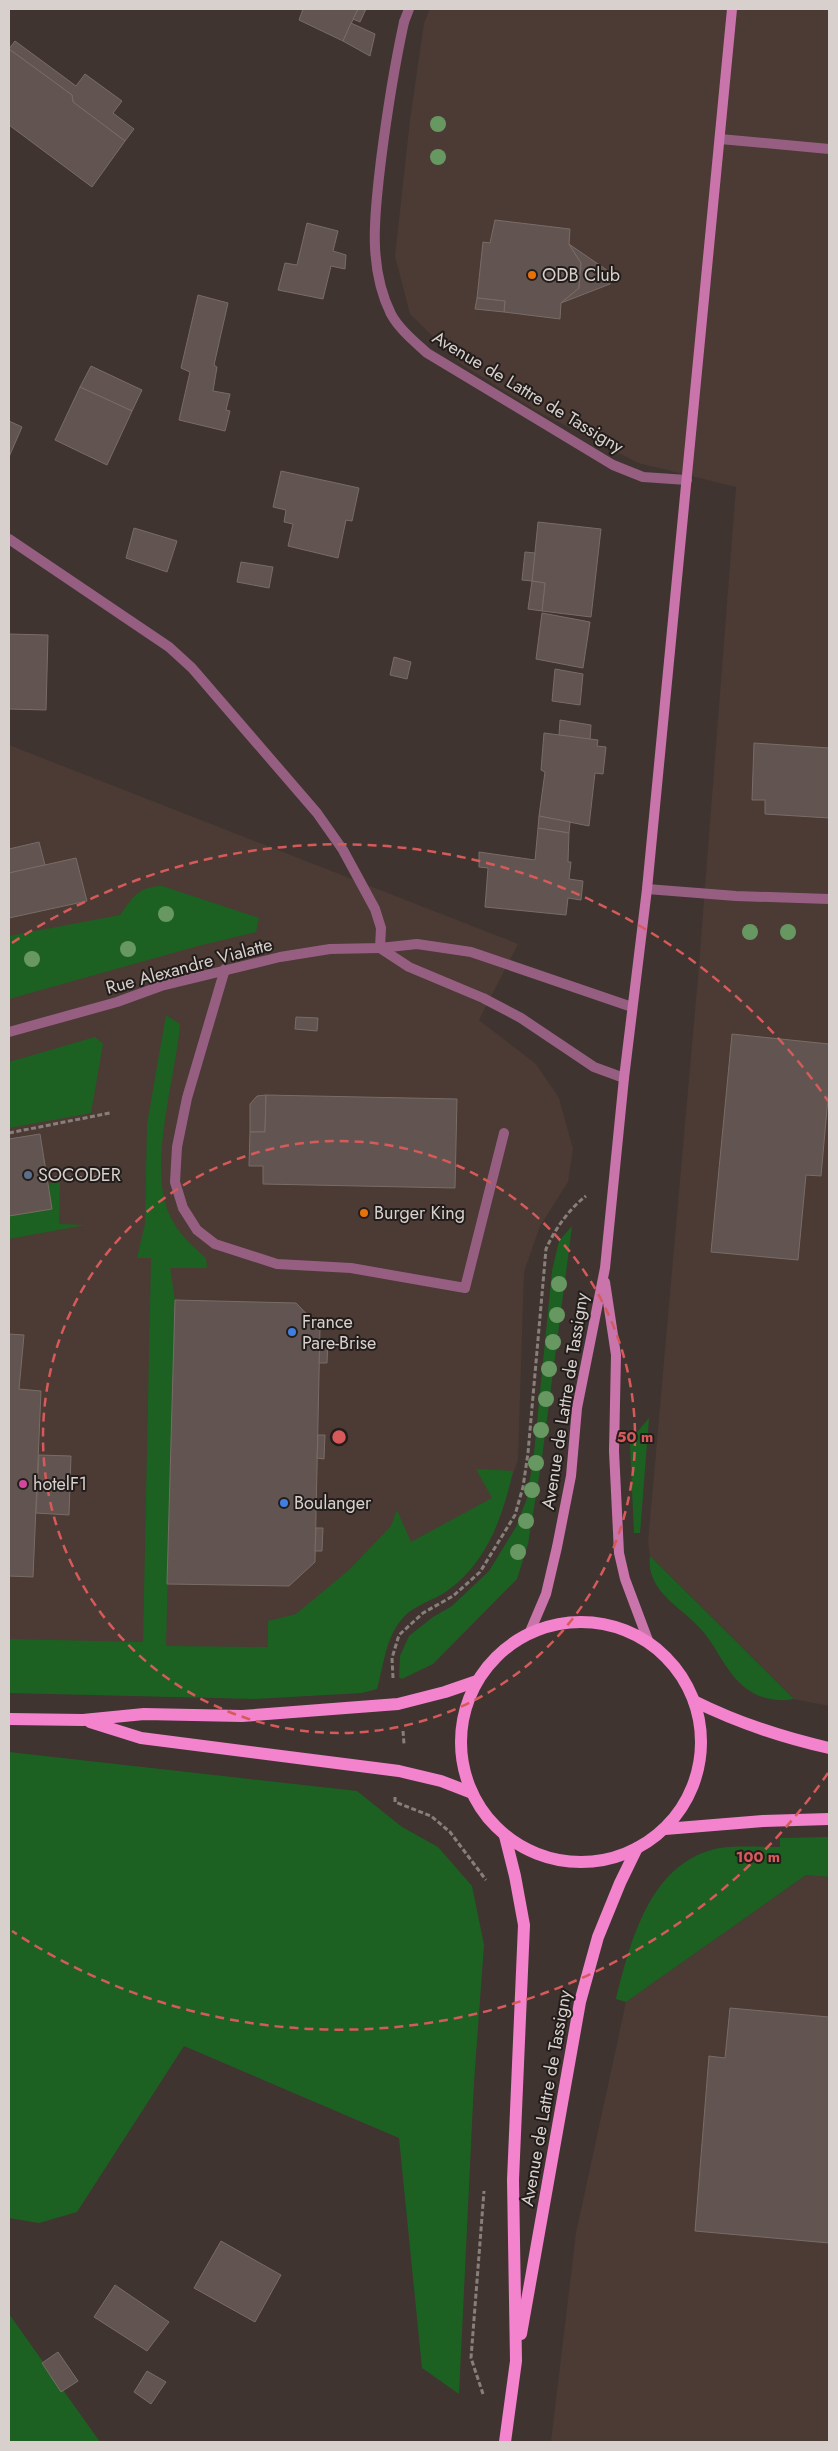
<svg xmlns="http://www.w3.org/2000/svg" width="838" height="2451" font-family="Jost,sans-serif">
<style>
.built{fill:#4c3a34}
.green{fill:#1d6122}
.building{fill:#625551;stroke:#796c67}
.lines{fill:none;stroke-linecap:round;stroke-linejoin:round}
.path{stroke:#887f7b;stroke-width:3;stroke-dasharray:5 2.5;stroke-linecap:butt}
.lane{stroke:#965f82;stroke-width:10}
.street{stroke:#965f82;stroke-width:10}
.secondary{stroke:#ca74ac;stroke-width:10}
.primary{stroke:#f283cc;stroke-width:12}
.tree{fill:#689862}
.ring{fill:none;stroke:#d65a5a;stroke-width:2.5;stroke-dasharray:9 6}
.food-dot{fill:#e8710a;stroke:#221d1b;stroke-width:2}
.service-dot{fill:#5c6f8a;stroke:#221d1b;stroke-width:2}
.shop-dot{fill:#3f7fe0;stroke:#221d1b;stroke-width:2}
.hotel-dot{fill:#d1479c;stroke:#221d1b;stroke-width:2}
.labels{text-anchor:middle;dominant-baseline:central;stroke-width:4;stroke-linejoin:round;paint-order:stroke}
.poi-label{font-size:18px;fill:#d7d0cd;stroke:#221d1b;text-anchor:start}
.street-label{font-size:18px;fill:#d7d0cd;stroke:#221d1b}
.centre{fill:#d65a5a;stroke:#221d1b;stroke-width:2.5}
.ring-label{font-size:15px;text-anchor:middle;font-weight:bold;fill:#d65a5a;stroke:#221d1b;stroke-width:4;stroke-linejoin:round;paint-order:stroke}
</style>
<rect width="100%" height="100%" fill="#3f3430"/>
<g class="built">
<polygon points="430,9 829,9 829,1706 794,1699 650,1556 648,1542 698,977 736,487 638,463 539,412 461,364 410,314 395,256 410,120 424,23"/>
<polygon points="9,745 518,944 479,1020 536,1064 559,1098 573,1149 568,1182 540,1226 524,1272 518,1460 501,1509 393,1619 373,1656 9,1660"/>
<polygon points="806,1875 829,1877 829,2442 551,2442 576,2233 626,2002"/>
</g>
<g class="green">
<path d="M162,886L259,918L256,932L198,946L9,999V936L120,915C133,897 138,887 162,886Z"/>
<path d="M166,1015L180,1024C176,1078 146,1170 171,1218C179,1234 193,1247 206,1258L207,1268H170L175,1300L166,1646L268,1647V1621L296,1614L349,1570L391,1526L397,1510L411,1542L492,1498L476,1469L513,1471C503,1516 487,1563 447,1591C433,1601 413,1605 402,1619C385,1639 384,1665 377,1689L362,1693L255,1699L9,1693V1639L143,1642L151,1258H137L145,1224L147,1124Z"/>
<polygon points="95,1037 103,1044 91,1113 9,1128 9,1062"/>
<polygon points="60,1182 59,1224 86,1225 9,1239 9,1216 52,1209 48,1183"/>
<polygon points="572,1226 541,1465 528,1544 517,1579 433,1664 402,1679 399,1677 400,1656 409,1636 433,1617 452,1606 489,1571 516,1527 527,1498 534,1453 552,1271 559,1241"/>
<polygon points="649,1418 640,1533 634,1533 630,1445 633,1437"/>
<path d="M650,1556L794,1699C780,1702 762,1699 750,1691C729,1678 720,1653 705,1634C686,1609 645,1593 650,1556Z"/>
<polygon points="9,1752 357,1791 402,1827 438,1847 472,1886 484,1945 474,2082 459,2394 422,2368 399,2138 184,2046 77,2212 39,2223 9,2218"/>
<path d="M829,1837V1877L806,1875L626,2002L616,1999C630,1943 649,1865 715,1849C733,1845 761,1847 780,1847V1838Z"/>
<polygon points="9,2314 100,2442 9,2442"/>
</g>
<g class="building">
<polygon points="303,9 358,9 343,41 299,20"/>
<polygon points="358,9 366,9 360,22 353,19"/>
<polygon points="351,23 375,34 370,56 343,41"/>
<polygon points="15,41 76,86 85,74 122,101 113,113 134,129 125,141 73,102 72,95 9,49"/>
<polygon points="9,49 72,95 73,102 125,141 92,187 9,125"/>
<polygon points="495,220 570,229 569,244 581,263 579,288 561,303 560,319 504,312 505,301 477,298 483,242 490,243"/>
<polygon points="307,223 338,231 333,251 346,255 345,269 331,266 323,299 278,290 285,263 297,265"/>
<polygon points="569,244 611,273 610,284 561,303 579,288 581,263"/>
<polygon points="198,295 228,303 214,365 217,367 213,391 230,394 226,410 230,411 225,431 179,420 190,372 181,368"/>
<polygon points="477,298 505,301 504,312 475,309"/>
<polygon points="91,366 142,390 132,411 80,387"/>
<polygon points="80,387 132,411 107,465 55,440"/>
<polygon points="9,421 22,427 9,457"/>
<polygon points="281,471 359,488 352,521 346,520 338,558 288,546 293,524 284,522 286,510 273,507"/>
<polygon points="538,522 601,529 591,617 542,611 545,583 532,581"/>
<polygon points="134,528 177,541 167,572 126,558"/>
<polygon points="525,552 535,553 532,581 522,580"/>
<polygon points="241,562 273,567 269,588 237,582"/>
<polygon points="532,581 545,583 542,611 528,609"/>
<polygon points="542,613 590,622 583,668 536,659"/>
<polygon points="9,634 48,635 46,710 9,709"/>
<polygon points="394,657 411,662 407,679 390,675"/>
<polygon points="555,669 583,674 580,705 552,701"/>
<polygon points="560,720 591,725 590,740 559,735"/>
<polygon points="544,733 598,740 597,746 606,747 603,774 595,773 589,826 539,816 545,772 541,770"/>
<polygon points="754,743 829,748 829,818 765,814 765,800 752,800"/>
<polygon points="539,816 570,822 569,833 538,828"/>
<polygon points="538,828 569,833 568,862 571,862 569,879 583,881 581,900 568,898 566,915 485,907 488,868 479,867 479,852 535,860"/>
<polygon points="39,842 45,865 9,873 9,849"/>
<polygon points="76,858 87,901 9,918 9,873"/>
<polygon points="296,1017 318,1018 317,1031 295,1029"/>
<polygon points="732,1034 829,1044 829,1087 821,1176 806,1175 798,1260 711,1252"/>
<polygon points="266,1095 265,1132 250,1132 250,1104 257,1096"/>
<polygon points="266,1095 457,1099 455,1188 263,1184 263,1166 249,1166 250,1132 265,1132"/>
<polygon points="40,1134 52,1209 9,1216 9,1139"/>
<polygon points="175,1300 296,1303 320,1328 315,1562 289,1586 167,1584"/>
<polygon points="9,1334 24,1335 19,1389 41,1391 33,1577 9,1576"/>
<polygon points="320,1340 328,1340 327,1363 319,1363"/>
<polygon points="318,1435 325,1435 324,1459 317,1458"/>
<polygon points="39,1455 71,1456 69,1515 36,1513"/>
<polygon points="316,1528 323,1528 322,1551 315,1551"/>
<polygon points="730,2008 829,2017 829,2243 695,2231 709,2056 725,2058"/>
<polygon points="221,2241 281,2275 255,2322 194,2288"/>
<polygon points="115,2285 169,2322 147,2351 94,2317"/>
<polygon points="58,2352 78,2381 61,2392 42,2363"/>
<polygon points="147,2371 166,2382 151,2404 134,2392"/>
</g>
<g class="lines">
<g class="path">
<polyline points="9,1133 110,1113"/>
<polyline points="47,1178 104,1177"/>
<path d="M393,1678L392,1658L399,1635L423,1613L453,1596L480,1572L515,1515L523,1487L528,1453L546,1249C555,1229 569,1209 586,1196"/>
<polyline points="403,1731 404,1744"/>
<polyline points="395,1797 395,1802 431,1816 450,1832 486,1880"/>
<polyline points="483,2394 471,2358 484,2191"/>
</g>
<g class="lane">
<polyline points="404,22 409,9"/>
<polyline points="720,139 829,149"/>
<polyline points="225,969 187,1098 177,1147 175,1182 183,1208 197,1230 215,1244 277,1264 351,1268 465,1288 504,1133"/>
</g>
<g class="street">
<path d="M404,22C394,68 387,113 381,160C375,211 367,266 391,314C399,329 415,342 427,353L613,465L643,477L687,480"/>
<polyline points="9,539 169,647 192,668 317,813 343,850 375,909 381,928 380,948"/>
<polyline points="647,889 736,896 829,899"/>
<polyline points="380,948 409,967 483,998 521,1018 594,1067 624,1078"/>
<polyline points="9,1032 117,1002 161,986 280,957 330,949 380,948 417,944 471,952 632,1007"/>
</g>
<g class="secondary">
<polyline points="605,1282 616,1355 614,1451 619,1553 625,1579 649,1643"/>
<polyline points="529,1634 546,1594 557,1547 571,1476 577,1408 605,1268 624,1078 647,889 732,9"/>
</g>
<g class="primary">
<circle cx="581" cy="1742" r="120"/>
<path d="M694,1701C738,1723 781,1737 829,1748"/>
<polyline points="9,1719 83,1720 144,1714 242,1716 398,1704 445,1692 477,1681"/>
<polyline points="90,1722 141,1738 399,1771 441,1781 472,1793"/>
<polyline points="665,1829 763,1821 829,1819"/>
<polyline points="505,1836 515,1876 524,1925 513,2180 516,2361 505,2442"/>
<polyline points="521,2334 580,2002 598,1937 620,1883 637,1848"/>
</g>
</g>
<g class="tree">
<circle cx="438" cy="124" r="8"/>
<circle cx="438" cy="157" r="8"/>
<circle cx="166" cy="914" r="8"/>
<circle cx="750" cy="932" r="8"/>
<circle cx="788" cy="932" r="8"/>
<circle cx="128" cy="949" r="8"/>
<circle cx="32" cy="959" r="8"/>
<circle cx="559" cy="1284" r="8"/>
<circle cx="557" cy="1315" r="8"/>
<circle cx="553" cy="1342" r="8"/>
<circle cx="549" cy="1369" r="8"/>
<circle cx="546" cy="1399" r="8"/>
<circle cx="541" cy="1430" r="8"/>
<circle cx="536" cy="1463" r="8"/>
<circle cx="532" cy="1490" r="8"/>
<circle cx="526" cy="1521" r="8"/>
<circle cx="518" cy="1552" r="8"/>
</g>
<g class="ring">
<circle cx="339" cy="1437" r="296"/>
<path d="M828 1773A593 593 0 0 1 12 1931M12 943A593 593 0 0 1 828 1101"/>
</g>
<g class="food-dot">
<circle cx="532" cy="275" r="5"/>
<circle cx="364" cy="1213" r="5"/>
</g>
<circle class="service-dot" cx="28" cy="1175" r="5"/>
<g class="shop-dot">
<circle cx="292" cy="1332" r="5"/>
<circle cx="284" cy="1503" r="5"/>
</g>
<circle class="hotel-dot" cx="23" cy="1484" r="5"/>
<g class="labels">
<g class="poi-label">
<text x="542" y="275">ODB Club</text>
<text x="38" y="1175">SOCODER</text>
<text x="374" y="1213">Burger King</text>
<text x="302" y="1322">France<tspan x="302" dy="21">Pare-Brise</tspan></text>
<text x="33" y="1484">hotelF1</text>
<text x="294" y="1503">Boulanger</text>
</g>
<g class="street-label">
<text transform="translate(528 392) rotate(31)">Avenue de Lattre de Tassigny</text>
<text transform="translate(189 966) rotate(-15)">Rue Alexandre Vialatte</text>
<text transform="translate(565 1401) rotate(-81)">Avenue de Lattre de Tassigny</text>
<text transform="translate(546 2098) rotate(-80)">Avenue de Lattre de Tassigny</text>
</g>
</g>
<circle cx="339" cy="1437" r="8" class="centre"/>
<g class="ring-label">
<text x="635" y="1442">50 m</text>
<text x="758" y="1862">100 m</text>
</g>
<rect width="838" height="2451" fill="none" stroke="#d7d0cd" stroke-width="20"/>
</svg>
